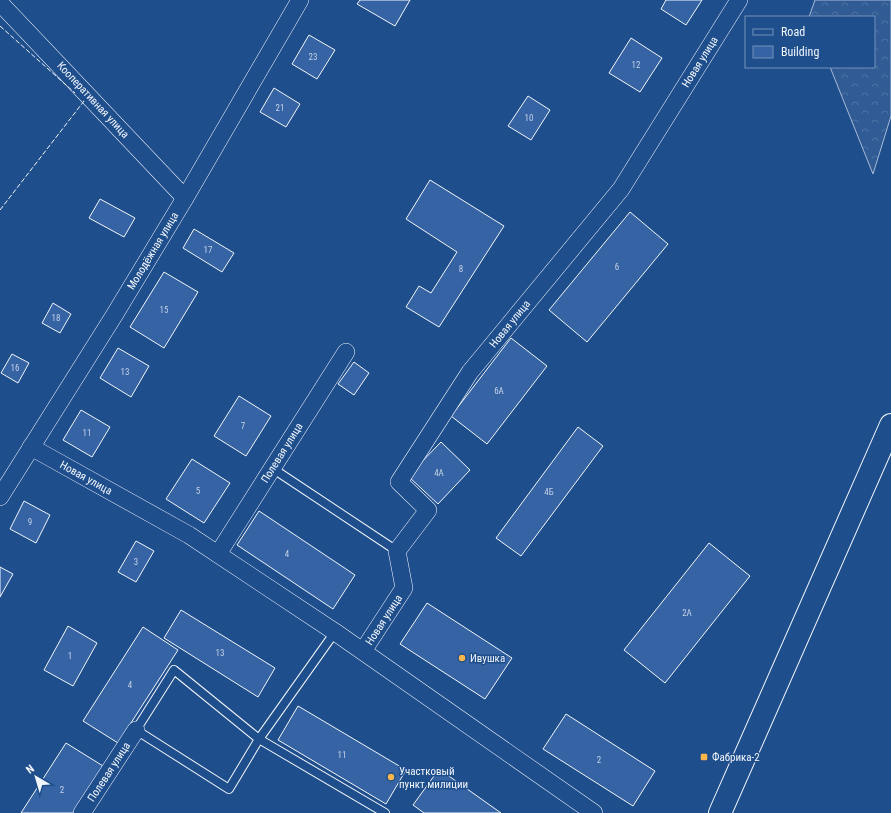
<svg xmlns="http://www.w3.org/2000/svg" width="891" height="813" font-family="'Roboto Condensed',sans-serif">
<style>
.forest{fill:url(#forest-crowns);stroke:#a8bbd7}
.building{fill:#3563a3;stroke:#f2f6ff}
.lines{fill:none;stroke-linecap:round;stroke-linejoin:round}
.lane-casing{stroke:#f2f6ff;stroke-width:10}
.street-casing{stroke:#f2f6ff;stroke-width:18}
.primary-casing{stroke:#f2f6ff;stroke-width:24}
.lane{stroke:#1f4e8c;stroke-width:8}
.street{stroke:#1f4e8c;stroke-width:17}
.primary{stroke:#1f4e8c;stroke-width:22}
.fence{stroke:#f2f6ff;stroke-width:1;stroke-dasharray:5 2;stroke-linecap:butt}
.poi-dot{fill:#ffb74d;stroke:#1f4e8c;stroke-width:1.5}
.labels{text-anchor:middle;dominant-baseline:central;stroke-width:3;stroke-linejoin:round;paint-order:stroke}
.number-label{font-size:9px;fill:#c3d1e8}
.street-label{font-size:11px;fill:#f2f6ff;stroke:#1f4e8c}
.poi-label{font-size:11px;fill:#f2f6ff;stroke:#1f4e8c;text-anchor:start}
</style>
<defs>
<pattern id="forest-crowns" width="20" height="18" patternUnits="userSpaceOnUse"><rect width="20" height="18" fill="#305b95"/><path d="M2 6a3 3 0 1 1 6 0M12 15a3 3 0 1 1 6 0" fill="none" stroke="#4e73a5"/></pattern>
</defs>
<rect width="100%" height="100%" fill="#1f4e8c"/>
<polygon class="forest" points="815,0 891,0 891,116 873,174 830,67 874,67 874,17 809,17"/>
<g class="building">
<polygon points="360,0 410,0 395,26 357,4"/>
<polygon points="666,0 702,0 686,25 661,9"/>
<polygon points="309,35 335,50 317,79 292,64"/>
<polygon points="631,38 662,58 640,92 609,73"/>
<polygon points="274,88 300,104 286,127 260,112"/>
<polygon points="528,96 550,110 531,140 508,126"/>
<polygon points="430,180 504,226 439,327 406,307 419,286 431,293 457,252 406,219"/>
<polygon points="100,199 135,218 124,237 89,218"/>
<polygon points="630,212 668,244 587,342 549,310"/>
<polygon points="194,229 234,253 222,272 183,248"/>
<polygon points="164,272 198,292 164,348 130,327"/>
<polygon points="53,303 71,314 60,333 42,323"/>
<polygon points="511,338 547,366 487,444 451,416"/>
<polygon points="118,348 149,366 131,397 100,378"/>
<polygon points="12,354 29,363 18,383 1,373"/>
<polygon points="354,362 369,373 354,395 338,384"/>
<polygon points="239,396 271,416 246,456 214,436"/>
<polygon points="81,410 110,427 92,457 63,440"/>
<polygon points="578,427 603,446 521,556 496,538"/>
<polygon points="441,442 470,470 438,504 408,476"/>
<polygon points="192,459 230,483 204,523 166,499"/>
<polygon points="24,501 50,515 36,543 10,529"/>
<polygon points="259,511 355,575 333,609 237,545"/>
<polygon points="136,541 154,551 136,582 118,572"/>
<polygon points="709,543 750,576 665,683 624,650"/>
<polygon points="0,567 13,574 0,597"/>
<polygon points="427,603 512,658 485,699 400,644"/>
<polygon points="181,610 275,668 258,697 164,638"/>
<polygon points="68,626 97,643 73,686 44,670"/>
<polygon points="143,627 178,650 118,743 83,721"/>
<polygon points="298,706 406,770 386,804 278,740"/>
<polygon points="566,714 655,771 633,806 543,749"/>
<polygon points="66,743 103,766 73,813 21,813"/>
<polygon points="439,769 501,813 424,813 413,805"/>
</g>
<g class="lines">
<g class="lane-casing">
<g id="lane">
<polyline points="272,468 397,551"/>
<polyline points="335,632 259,739 229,789 136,730 174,670 259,739 385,813"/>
</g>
</g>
<g class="street-casing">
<g id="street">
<polyline points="0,3 185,198"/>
<polyline points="31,447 189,535 335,632 594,813"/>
<polyline points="0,497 115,314 185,198 300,0"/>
<polyline points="218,554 346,352"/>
<polyline points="363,651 404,588 397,551 428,510 399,482 470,372 621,189 739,0"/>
<polyline points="82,813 136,730"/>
</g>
</g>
<g class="primary-casing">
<polyline id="primary" points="720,813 891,425"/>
</g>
<use href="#lane" class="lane"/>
<use href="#street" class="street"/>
<use href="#primary" class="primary"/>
<g class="fence">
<polyline points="0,26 75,93"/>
<polyline points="0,210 84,101 82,100"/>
</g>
</g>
<g class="poi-dot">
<circle cx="462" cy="658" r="4"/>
<rect x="700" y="753" width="8" height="8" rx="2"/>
<circle cx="391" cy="777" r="4"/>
</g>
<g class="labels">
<g class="number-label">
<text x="313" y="57">23</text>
<text x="636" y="65">12</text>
<text x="280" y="108">21</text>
<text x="529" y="118">10</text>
<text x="208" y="250">17</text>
<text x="617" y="267">6</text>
<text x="461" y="269">8</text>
<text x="164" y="310">15</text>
<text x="56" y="318">18</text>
<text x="15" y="368">16</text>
<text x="125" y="372">13</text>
<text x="499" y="391">6А</text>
<text x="243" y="426">7</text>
<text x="87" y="433">11</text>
<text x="439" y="473">4А</text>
<text x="198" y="491">5</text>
<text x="549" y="492">4Б</text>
<text x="30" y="522">9</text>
<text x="287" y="554">4</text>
<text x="136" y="562">3</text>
<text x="687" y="613">2А</text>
<text x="220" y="653">13</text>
<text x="70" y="656">1</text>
<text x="130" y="685">4</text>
<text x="342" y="755">11</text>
<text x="599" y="760">2</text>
<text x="62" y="790">2</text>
</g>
<g class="street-label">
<text transform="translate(700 62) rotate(-58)">Новая улица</text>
<text transform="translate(93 100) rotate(47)">Кооперативная улица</text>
<text transform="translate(153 251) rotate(-59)">Молодёжная улица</text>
<text transform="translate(510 324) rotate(-51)">Новая улица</text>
<text transform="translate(282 453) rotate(-58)">Полевая улица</text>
<text transform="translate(86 478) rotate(29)">Новая улица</text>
<text transform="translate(384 620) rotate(-57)">Новая улица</text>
<text transform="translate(109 772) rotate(-57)">Полевая улица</text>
</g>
<g class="poi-label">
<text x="470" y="658">Ивушка</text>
<text x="712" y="757">Фабрика-2</text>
<text x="399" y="771">Участковый<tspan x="399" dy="13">пункт милиции</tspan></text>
</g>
</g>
<rect x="745" y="16" width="130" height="52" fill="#1f4e8c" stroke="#7391ba"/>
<rect x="753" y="29" width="20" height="6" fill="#1f4e8c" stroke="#7391ba"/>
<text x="781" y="36" font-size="12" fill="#f2f6ff">Road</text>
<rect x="753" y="46" width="20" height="12" fill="#3563a3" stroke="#7391ba"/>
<text x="781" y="56" font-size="12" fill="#f2f6ff">Building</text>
<g transform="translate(36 777) rotate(322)" stroke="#1f4e8c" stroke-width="3" paint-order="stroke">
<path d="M0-3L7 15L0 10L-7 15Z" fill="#f2f6ff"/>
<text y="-6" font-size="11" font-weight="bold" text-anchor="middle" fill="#f2f6ff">N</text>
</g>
</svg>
